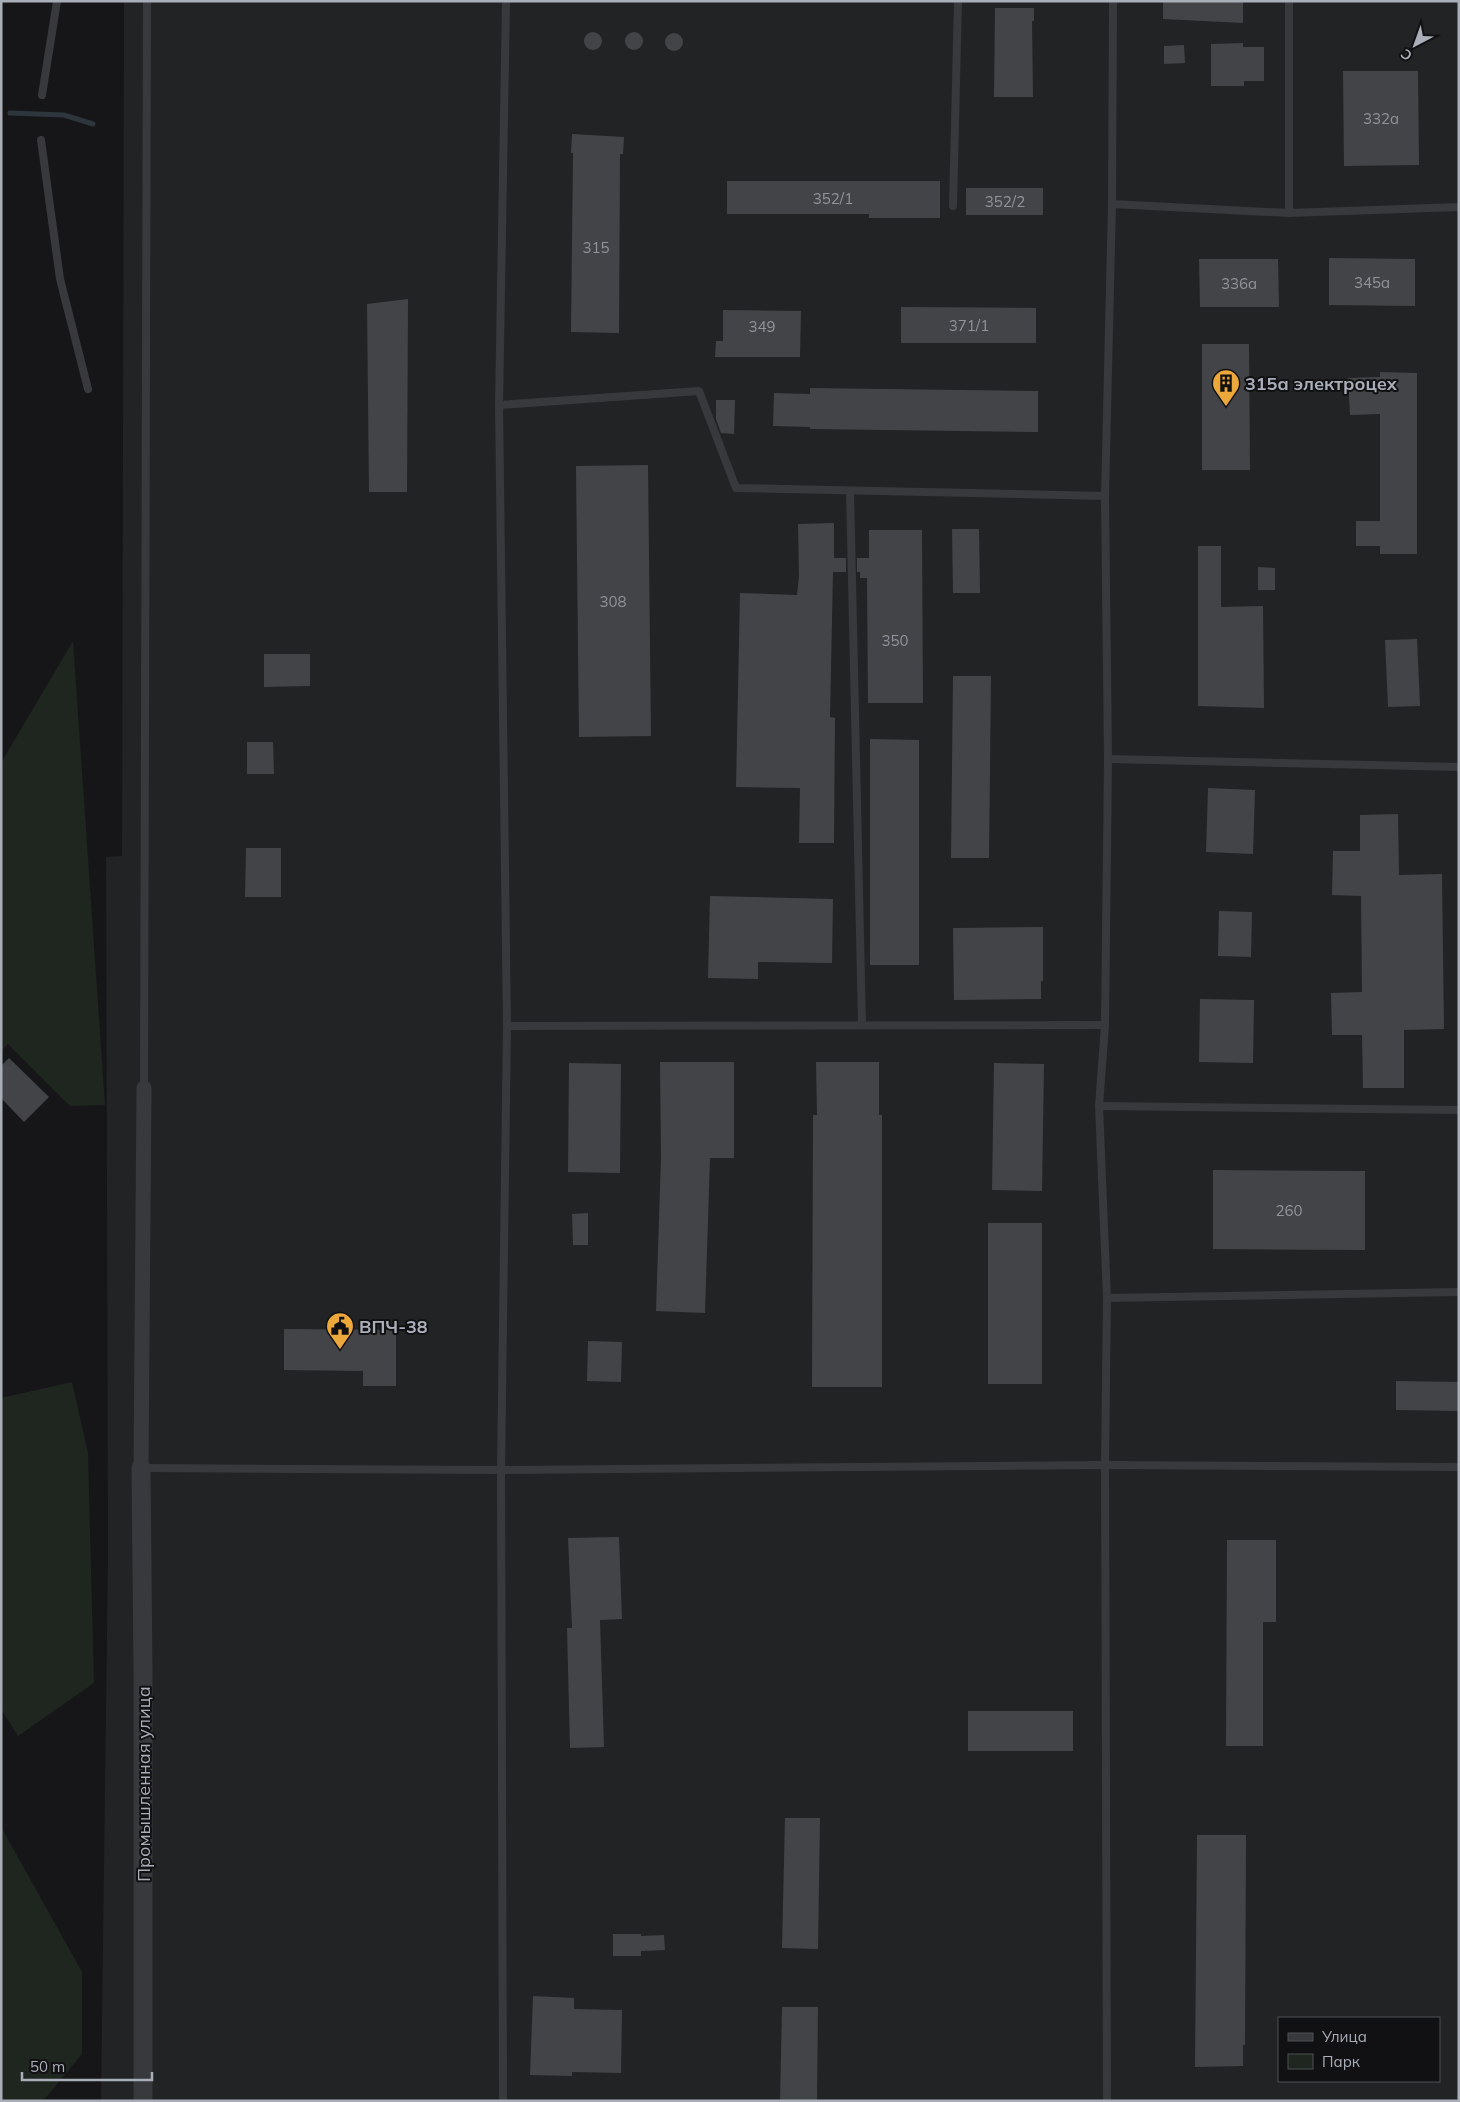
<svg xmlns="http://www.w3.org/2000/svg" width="1460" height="2102" font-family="Mulish,sans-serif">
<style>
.built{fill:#222325;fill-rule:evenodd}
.green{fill:#1e261f}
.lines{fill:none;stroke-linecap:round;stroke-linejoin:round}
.stream{stroke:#2d363c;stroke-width:5}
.building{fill:#434448}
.service{stroke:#37393d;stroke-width:8}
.minor{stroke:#37393d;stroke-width:15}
.tertiary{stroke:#37393d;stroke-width:19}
.labels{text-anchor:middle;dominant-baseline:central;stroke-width:4;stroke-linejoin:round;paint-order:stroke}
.number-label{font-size:15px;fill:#90949c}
.poi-label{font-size:18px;font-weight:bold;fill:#a9aeb8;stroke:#111113;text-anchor:start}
.street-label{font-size:18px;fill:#a9aeb8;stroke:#111113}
</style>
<rect width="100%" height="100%" fill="#161618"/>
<path class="built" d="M124,1H1459V2101H101L108,1552L106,857L122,856ZM1279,2018H1439V2081H1279Z"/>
<g class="green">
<polygon points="73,641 105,1105 70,1106 8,1044 1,1051 1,763"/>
<polygon points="72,1382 88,1453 94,1683 18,1736 1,1709 1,1398"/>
<polygon points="1,1827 82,1972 82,2054 43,2101 1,2101"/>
</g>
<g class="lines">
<polyline class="stream" points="10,113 64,115 93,124"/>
</g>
<g class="building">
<polygon points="1163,1 1243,1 1243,23 1163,19"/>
<polygon points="995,8 1034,8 1034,21 1032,21 1033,97 994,97"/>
<circle cx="634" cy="41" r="9"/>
<circle cx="593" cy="41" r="9"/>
<circle cx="674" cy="42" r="9"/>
<polygon points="1243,43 1243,47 1264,47 1264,81 1244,81 1244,86 1211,86 1211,44"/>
<polygon points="1184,45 1185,63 1164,64 1164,46"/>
<polygon points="1343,71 1418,71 1419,165 1344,166"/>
<polygon points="572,134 624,137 623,154 620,154 619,333 571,332 573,153 571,153"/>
<polygon points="727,181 940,181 940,218 869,218 869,214 727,214"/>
<rect x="966" y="188" width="77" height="27"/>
<polygon points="1329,258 1415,259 1415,306 1329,305"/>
<polygon points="1199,259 1278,259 1279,307 1200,307"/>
<polygon points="408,299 407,492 369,492 367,304"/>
<polygon points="901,307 1036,308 1036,343 901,343"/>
<polygon points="723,310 801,311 800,357 715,357 716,341 723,341"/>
<polygon points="1202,344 1249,344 1250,470 1202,470"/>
<polygon points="1380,372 1417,373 1417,554 1380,554 1380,546 1356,546 1356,521 1380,521 1380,414 1350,415 1348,378 1380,377"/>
<polygon points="810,388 1038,391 1038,432 810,429 810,427 773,426 774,393 810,394"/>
<polygon points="716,400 735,400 734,434 721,433 716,419"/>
<polygon points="648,465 651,736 579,737 576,466"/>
<polygon points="834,523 834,558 846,558 846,572 833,572 830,717 835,718 834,843 799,843 800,788 736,787 740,593 797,595 799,576 798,524"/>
<polygon points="952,529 979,529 980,593 953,593"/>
<polygon points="869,530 922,530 923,703 868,703 867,578 860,578 860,572 857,572 857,558 869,558"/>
<polygon points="1198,546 1221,546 1221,607 1263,606 1264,708 1198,706"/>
<polygon points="1258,567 1275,568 1275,590 1258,590"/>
<polygon points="1417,639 1420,706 1388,707 1385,640"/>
<polygon points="264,654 310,654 310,686 264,687"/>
<polygon points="953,676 991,676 989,858 951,858"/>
<polygon points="870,739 919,740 919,965 870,965"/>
<polygon points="247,742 273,742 274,774 247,774"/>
<polygon points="1208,788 1255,790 1253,854 1206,852"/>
<polygon points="1398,814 1399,875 1442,874 1444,1029 1404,1030 1404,1088 1363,1088 1362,1035 1332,1035 1331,993 1362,992 1361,896 1332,895 1333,851 1360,851 1360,815"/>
<polygon points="246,848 281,848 281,897 245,897"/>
<polygon points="710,896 833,899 832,963 758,962 758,979 708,978"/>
<polygon points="1219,911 1252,912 1251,957 1218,956"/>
<polygon points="1043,927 1043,981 1041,981 1041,999 954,1000 953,928"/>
<polygon points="1200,999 1254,1000 1253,1063 1199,1062"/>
<polygon points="9,1058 49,1097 24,1122 1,1098 1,1066"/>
<polygon points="660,1062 734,1062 734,1158 710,1158 705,1313 656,1311 661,1158"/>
<polygon points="816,1062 879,1062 879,1115 882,1115 882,1387 812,1387 813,1115 817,1115"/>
<polygon points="569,1063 621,1064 620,1173 568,1172"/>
<polygon points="994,1063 1044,1064 1042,1191 992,1190"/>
<polygon points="1213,1170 1365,1171 1365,1250 1213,1249"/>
<polygon points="588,1213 588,1245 573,1245 572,1214"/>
<rect x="988" y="1223" width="54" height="161"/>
<polygon points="284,1329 396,1330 396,1386 363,1386 363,1371 284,1370"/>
<polygon points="588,1341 622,1342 621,1382 587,1381"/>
<polygon points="1396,1381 1459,1382 1459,1411 1396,1410"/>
<polygon points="619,1537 622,1619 600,1620 604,1747 570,1748 567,1628 572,1628 568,1538"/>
<polygon points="1227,1540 1276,1540 1276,1622 1263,1622 1263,1746 1226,1746"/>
<rect x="968" y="1711" width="105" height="40"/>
<polygon points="785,1818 820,1818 818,1949 782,1948"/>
<polygon points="1197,1835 1246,1835 1245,2045 1243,2045 1243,2066 1195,2067"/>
<polygon points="613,1934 641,1934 641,1936 664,1935 665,1950 641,1951 641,1956 613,1956"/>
<polygon points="533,1996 574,1998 574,2009 622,2010 621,2073 572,2072 572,2076 530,2075"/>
<polygon points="782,2007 818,2007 817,2101 780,2101"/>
</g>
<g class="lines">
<g class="service">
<polyline points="1289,1 1289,213"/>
<polyline points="42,95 57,1"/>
<polyline points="41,140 60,279 88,389"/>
<polyline points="1112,204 1289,213 1459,207"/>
<polyline points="953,206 958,1"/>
<polyline points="499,405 699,391 736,488 1105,496"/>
<polyline points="850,491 862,1024"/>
<polyline points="1108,759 1459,767"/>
<polyline points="507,1026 1105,1025"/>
<polyline points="144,1088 147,1"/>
<polyline points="1099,1106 1459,1110"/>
<polyline points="1107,1298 1459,1292"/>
<polyline points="141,1468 501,1470 1105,1465 1459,1467"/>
<polyline points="503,2101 501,1470 507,1026 499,405 506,1"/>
<polyline points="1107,2101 1105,1465 1107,1298 1099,1106 1105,1025 1108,759 1105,496 1112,204 1113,1"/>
</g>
<polyline class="minor" points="141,1468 144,1088"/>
<polyline class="tertiary" points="141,1468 143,1671 143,2101"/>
</g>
<defs>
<g id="building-pin" transform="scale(1.4375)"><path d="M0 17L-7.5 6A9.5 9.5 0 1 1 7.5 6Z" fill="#eca83a" stroke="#111113"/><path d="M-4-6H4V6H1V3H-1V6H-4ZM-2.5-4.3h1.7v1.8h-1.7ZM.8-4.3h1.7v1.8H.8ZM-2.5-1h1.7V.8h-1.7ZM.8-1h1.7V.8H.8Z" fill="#111"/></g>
<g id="civic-pin" transform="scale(1.4375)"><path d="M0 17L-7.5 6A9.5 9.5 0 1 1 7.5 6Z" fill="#eca83a" stroke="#111113"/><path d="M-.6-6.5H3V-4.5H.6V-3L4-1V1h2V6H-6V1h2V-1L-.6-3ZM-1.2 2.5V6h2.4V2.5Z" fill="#111"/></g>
</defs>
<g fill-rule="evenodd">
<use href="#building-pin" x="1226" y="383"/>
<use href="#civic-pin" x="340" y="1326"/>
</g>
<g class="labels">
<g class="number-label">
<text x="1381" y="118">332a</text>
<text x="833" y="198">352/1</text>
<text x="1005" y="201">352/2</text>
<text x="596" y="247">315</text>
<text x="1372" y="282">345a</text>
<text x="1239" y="283">336a</text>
<text x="969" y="325">371/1</text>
<text x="762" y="326">349</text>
<text x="613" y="601">308</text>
<text x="895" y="640">350</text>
<text x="1289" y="1210">260</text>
</g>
<g class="poi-label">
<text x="1245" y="383">315a электроцех</text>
<text x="359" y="1326">ВПЧ-38</text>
</g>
<g class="street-label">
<text transform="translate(143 1784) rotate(-90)">Промышленная улица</text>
</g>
</g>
<rect width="1460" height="2102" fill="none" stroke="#a9aeb8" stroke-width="5"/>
<rect x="1278" y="2017" width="162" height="65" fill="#111113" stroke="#4e5055"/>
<rect x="1288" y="2033" width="25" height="8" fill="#37393d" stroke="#4e5055"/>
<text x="1322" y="2042" font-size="15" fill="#a9aeb8">Улица</text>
<rect x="1288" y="2054" width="25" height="15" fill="#1e261f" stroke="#4e5055"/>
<text x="1322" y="2067" font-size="15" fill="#a9aeb8">Парк</text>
<g transform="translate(1415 45) rotate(221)" stroke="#111113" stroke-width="4" paint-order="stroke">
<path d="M0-4L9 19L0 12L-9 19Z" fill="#a9aeb8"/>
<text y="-8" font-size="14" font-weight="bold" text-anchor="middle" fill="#a9aeb8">С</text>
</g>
<path d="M22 2072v8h130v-8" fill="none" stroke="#a9aeb8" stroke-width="2.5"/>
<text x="30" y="2072" font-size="15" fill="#a9aeb8" stroke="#111113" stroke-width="4" paint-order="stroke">50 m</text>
</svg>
